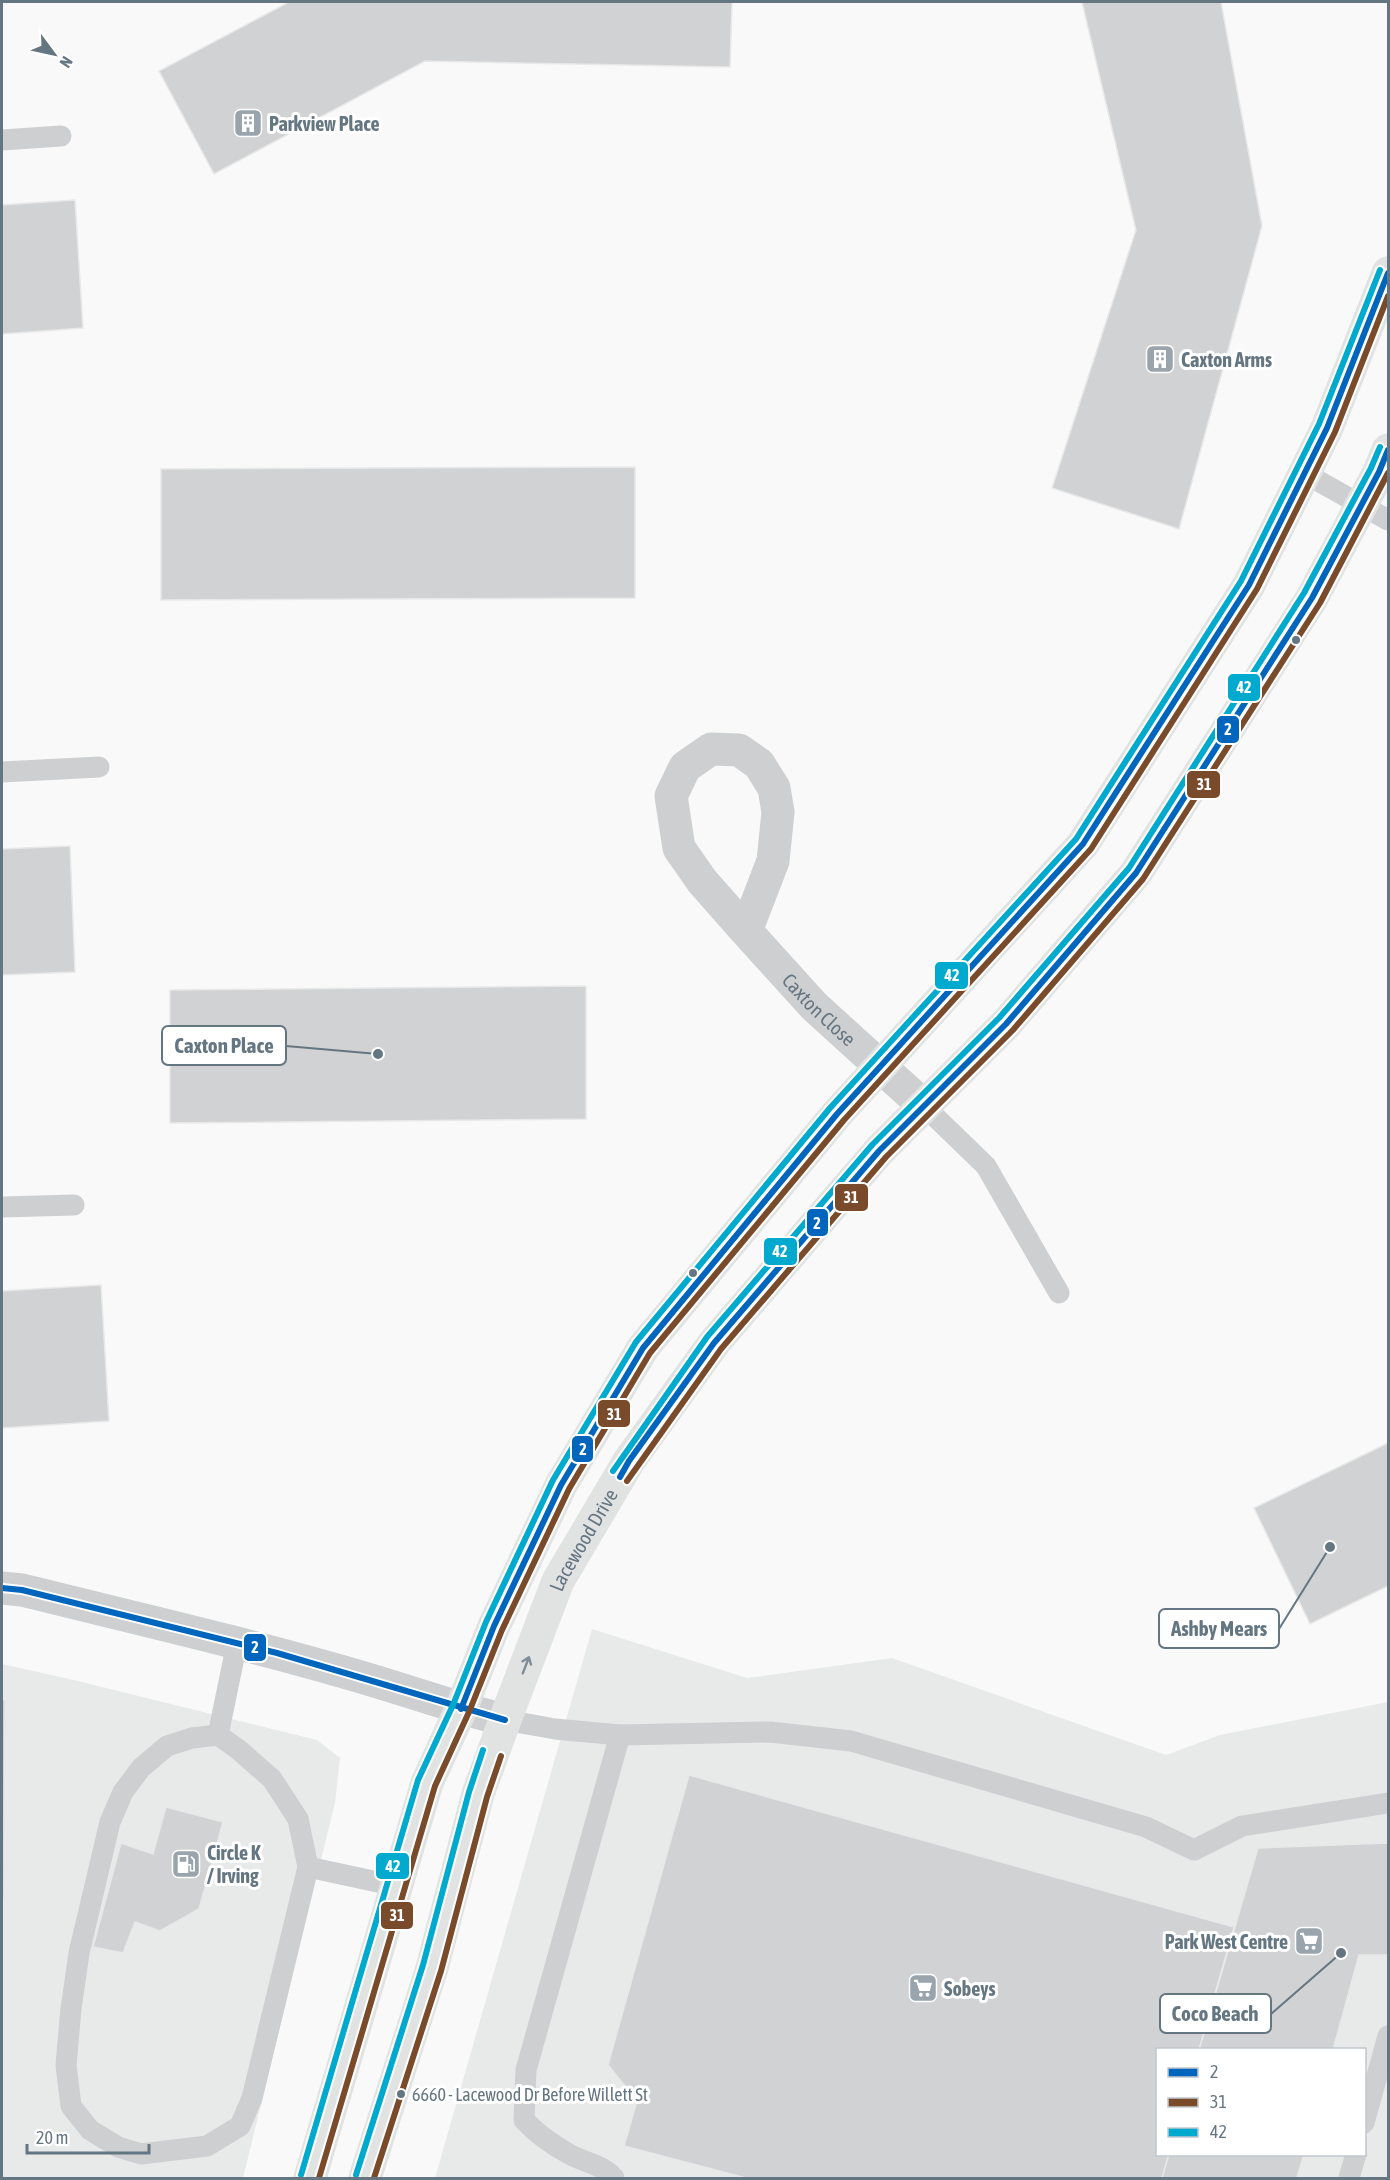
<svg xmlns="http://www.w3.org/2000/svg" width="1390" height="2180" font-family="'Asap Condensed',sans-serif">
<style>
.built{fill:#e8e9e9;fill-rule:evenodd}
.building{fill:#d0d2d3;stroke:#e8e8e8;stroke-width:1.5}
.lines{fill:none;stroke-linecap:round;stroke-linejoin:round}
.service{stroke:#cecfd0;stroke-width:21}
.minor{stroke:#cecfd0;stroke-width:33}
.tertiary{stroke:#cecfd0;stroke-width:33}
.secondary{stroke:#e1e2e2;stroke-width:33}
.bus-1-casing{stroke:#fff;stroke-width:10}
.bus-2-casing{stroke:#fff;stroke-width:10}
.bus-3-casing{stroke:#fff;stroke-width:10}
.bus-1{stroke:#0065bd;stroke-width:6}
.bus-2{stroke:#7a4b2a;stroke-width:6}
.bus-3{stroke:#00a9ce;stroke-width:6}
.oneway{stroke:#7e8c96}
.bus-dot{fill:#657683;stroke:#fff;stroke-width:2}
.labels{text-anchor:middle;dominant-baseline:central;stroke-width:6;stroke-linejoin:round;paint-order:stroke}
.bus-label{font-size:18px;fill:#657683;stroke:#fff;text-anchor:start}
.poi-label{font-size:20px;font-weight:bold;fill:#657683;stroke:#fff;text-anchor:start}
.street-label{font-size:20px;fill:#657683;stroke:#fff}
.leader{fill:none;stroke:#657683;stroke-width:2}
.callout-dot{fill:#657683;stroke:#fff;stroke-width:2}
.callout{fill:#fff;stroke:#657683;stroke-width:2}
.callout-label{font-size:21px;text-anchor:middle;font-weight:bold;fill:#657683}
.line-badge{stroke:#fff;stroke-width:2}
.badge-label{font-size:16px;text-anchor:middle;font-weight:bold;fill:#fff}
</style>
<rect width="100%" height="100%" fill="#f9f9f9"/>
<g class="built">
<path d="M592,1629L747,1678L892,1658L1166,1755L1220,1735L1388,1702V2178H435ZM1158,2050H1364V2154H1158Z"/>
<polygon points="2,1664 78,1681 317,1740 340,1758 335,1803 243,2178 2,2178"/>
</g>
<g class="building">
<polygon points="289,2 732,2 730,67 425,61 214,174 159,71"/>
<polygon points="1082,2 1221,2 1262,226 1179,529 1052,488 1136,230"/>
<polygon points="75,200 83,328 2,334 2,205"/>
<polygon points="635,467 635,598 161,600 161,469"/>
<polygon points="70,846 75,972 2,975 2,849"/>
<polygon points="586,986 586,1119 170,1123 170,990"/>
<polygon points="101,1285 109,1421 2,1428 2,1291"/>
<polygon points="1388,1443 1388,1586 1310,1624 1254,1508"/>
<polygon points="2,1700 5,1700 4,1899 2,1899"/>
<polygon points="689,1775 1234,1927 1199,2050 1158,2050 1158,2154 1169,2154 1162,2178 746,2178 624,2146 637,2101 608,2065"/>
<polygon points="166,1807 223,1822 199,1909 160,1931 135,1922 123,1953 93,1947 121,1843 153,1854"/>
<polygon points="1388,1843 1388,1955 1359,1955 1333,2050 1199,2050 1258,1848"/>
<polygon points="1169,2154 1304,2154 1297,2178 1162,2178"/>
</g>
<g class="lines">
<g class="service">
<polyline points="2,140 61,136"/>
<polyline points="1304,473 1388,520"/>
<polyline points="2,772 99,767"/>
<polyline points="924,1106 986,1166 1059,1293"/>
<polyline points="2,1207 74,1205"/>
<polyline points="505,1720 555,1729 620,1735 770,1732 851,1741 1146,1827 1194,1850 1242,1826 1388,1803"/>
<polygon points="218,1735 239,1750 272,1779 298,1819 308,1867 252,2098 240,2126 207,2146 141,2154 118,2147 90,2130 71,2106 66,2065 71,2009 79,1953 110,1822 123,1792 141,1768 167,1746 192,1738"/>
<polyline points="218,1735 237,1643"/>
<polyline points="308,1867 396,1886"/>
<polyline points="1364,2123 1388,2036"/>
<path d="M614,2178C604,2165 583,2162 569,2154C551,2144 537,2134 524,2120L526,2070L620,1735"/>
<polyline points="1349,2178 1356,2154"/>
</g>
<path class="minor" id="s1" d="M746,931L702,881L679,848L671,796L685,767L711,749L739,750L759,764L774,788L778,812L773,861L746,931L814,1006L924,1106"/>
<path class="tertiary" d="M2,1588L22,1590C135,1618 249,1644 361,1677C409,1691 456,1708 505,1720"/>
<g class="secondary">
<polyline points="310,2178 427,1783 461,1709 494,1626 561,1485 643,1348 837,1114 1083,844 1249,585 1327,428 1388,273"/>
<path id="s2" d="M365,2178L432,1968L478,1794L505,1720L558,1581L629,1461L714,1343L879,1151L1006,1024L1136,873L1312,598L1379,472L1388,450"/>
</g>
<g class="bus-1-casing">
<g id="bus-1">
<polyline points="620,1477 629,1461 714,1343 879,1151 1006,1024 1136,873 1312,598 1379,472 1388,450"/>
<polyline points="2,1588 22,1590 277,1653 505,1720"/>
<polyline points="461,1709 494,1626 561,1485 643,1348 837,1114 1083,844 1249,585 1327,428 1388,273"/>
</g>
</g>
<g class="bus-2-casing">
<g id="bus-2">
<polyline points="627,1481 721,1349 886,1157 1013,1030 1143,879 1320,603 1388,473"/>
<polyline points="319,2178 435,1786 469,1712 502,1630 569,1489 650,1353 844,1120 1091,849 1257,589 1335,432 1388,296"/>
<polyline points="374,2178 441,1971 487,1797 501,1756"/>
</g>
</g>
<g class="bus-3-casing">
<g id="bus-3">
<polyline points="613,1471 707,1337 872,1145 999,1018 1129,868 1304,593 1371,468 1380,447"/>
<polyline points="301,2175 418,1780 453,1705 486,1622 553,1480 636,1342 830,1108 1076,839 1241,581 1319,424 1380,270"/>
<polyline points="356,2175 423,1965 469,1792 483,1750"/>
</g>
</g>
<use href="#bus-1" class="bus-1"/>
<use href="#bus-2" class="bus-2"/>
<use href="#bus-3" class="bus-3"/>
</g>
<defs><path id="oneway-shaft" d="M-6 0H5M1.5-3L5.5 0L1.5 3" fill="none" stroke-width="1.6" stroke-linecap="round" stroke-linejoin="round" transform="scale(1.5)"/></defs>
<use class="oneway" href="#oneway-shaft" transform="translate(526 1665) rotate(-69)"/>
<defs>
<g id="building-square" transform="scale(1.5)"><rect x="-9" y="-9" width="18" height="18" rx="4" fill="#99a4ac" stroke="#fff"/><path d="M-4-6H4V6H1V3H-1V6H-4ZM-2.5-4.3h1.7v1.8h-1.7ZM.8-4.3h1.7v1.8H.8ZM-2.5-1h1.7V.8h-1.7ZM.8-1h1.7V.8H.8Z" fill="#fff"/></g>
<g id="fuel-square" transform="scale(1.5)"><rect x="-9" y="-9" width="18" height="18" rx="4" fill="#99a4ac" stroke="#fff"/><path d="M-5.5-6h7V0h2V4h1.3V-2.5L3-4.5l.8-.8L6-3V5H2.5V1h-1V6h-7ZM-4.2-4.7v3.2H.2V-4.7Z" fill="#fff"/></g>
<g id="supermarket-square" transform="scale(1.5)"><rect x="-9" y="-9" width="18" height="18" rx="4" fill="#99a4ac" stroke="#fff"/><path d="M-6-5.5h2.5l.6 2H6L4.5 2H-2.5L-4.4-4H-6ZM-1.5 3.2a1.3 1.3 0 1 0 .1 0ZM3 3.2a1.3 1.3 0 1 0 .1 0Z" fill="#fff"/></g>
</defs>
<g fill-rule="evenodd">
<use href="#building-square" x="248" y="123"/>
<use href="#building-square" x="1160" y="359"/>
<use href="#fuel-square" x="186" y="1864"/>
<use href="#supermarket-square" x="1309" y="1941"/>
<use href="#supermarket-square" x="923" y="1988"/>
</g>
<g class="bus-dot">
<circle cx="1296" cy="640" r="5"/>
<circle cx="693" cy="1273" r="5"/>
<circle cx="401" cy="2094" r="5"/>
</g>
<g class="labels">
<g class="bus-label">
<text x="412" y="2094">6660 - Lacewood Dr Before Willett St</text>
</g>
<g class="poi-label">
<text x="269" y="123">Parkview Place</text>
<text x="1181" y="359">Caxton Arms</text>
<text x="207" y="1852">Circle K<tspan x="207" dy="23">/ Irving</tspan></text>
<text x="1288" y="1941" text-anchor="end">Park West Centre</text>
<text x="944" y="1988">Sobeys</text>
</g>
<g class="street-label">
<text stroke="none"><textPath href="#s1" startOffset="560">Caxton Close</textPath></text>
<text stroke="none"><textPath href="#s2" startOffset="676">Lacewood Drive</textPath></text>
</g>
</g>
<path class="leader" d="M378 1054L286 1046M1330 1547L1279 1629M1341 1953L1271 2014"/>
<g class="callout-dot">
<circle cx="378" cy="1054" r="6"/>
<circle cx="1330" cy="1547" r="6"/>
<circle cx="1341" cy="1953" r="6"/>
</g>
<g class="callout">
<rect x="162" y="1026" width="124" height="39" rx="6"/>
<rect x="1159" y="1609" width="120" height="39" rx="6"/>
<rect x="1160" y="1994" width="111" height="39" rx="6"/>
</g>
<g class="callout-label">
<text x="224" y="1053">Caxton Place</text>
<text x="1219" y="1636">Ashby Mears</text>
<text x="1215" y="2021">Coco Beach</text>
</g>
<g class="line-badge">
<rect x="1227" y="673" width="34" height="29" rx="6" fill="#00a9ce"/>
<rect x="1216" y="715" width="24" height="29" rx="6" fill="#0065bd"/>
<rect x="1186" y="770" width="35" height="29" rx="6" fill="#7a4b2a"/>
<rect x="934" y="961" width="35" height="29" rx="6" fill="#00a9ce"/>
<rect x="834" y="1183" width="35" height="29" rx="6" fill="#7a4b2a"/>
<rect x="806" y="1208" width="23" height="29" rx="6" fill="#0065bd"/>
<rect x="763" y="1237" width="35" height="29" rx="6" fill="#00a9ce"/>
<rect x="597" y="1399" width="34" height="29" rx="6" fill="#7a4b2a"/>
<rect x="571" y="1435" width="23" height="28" rx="6" fill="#0065bd"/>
<rect x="243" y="1633" width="24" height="29" rx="6" fill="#0065bd"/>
<rect x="375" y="1852" width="35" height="28" rx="6" fill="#00a9ce"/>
<rect x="380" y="1901" width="34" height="29" rx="6" fill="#7a4b2a"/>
</g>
<g class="badge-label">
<text x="1244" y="693">42</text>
<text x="1228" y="735">2</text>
<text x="1204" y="790">31</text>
<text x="952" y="981">42</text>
<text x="851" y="1203">31</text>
<text x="817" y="1229">2</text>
<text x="780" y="1257">42</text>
<text x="614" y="1420">31</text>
<text x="583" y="1455">2</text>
<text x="255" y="1653">2</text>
<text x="393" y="1872">42</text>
<text x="397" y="1921">31</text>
</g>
<rect width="1390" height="2180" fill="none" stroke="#657683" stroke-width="6"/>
<rect x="1156" y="2048" width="210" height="108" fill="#ffffff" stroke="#c1c8cd" stroke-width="1.5"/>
<rect x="1168" y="2068" width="30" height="9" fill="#0065bd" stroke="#c1c8cd" stroke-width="1.5"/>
<text x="1210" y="2078" font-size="18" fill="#657683">2</text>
<rect x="1168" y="2098" width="30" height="9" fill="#7a4b2a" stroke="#c1c8cd" stroke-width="1.5"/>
<text x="1210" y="2108" font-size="18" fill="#657683">31</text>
<rect x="1168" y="2128" width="30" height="9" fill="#00a9ce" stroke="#c1c8cd" stroke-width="1.5"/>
<text x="1210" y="2138" font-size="18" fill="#657683">42</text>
<g transform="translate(54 54) rotate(123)" stroke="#ffffff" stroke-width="4.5" paint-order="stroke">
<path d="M0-4.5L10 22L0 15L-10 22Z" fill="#657683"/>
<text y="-9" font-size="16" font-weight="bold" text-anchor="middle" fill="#657683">N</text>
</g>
<path d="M27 2144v9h122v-9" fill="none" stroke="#657683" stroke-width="3"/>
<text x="36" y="2144" font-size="18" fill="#657683" stroke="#ffffff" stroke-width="4.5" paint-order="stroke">20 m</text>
</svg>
